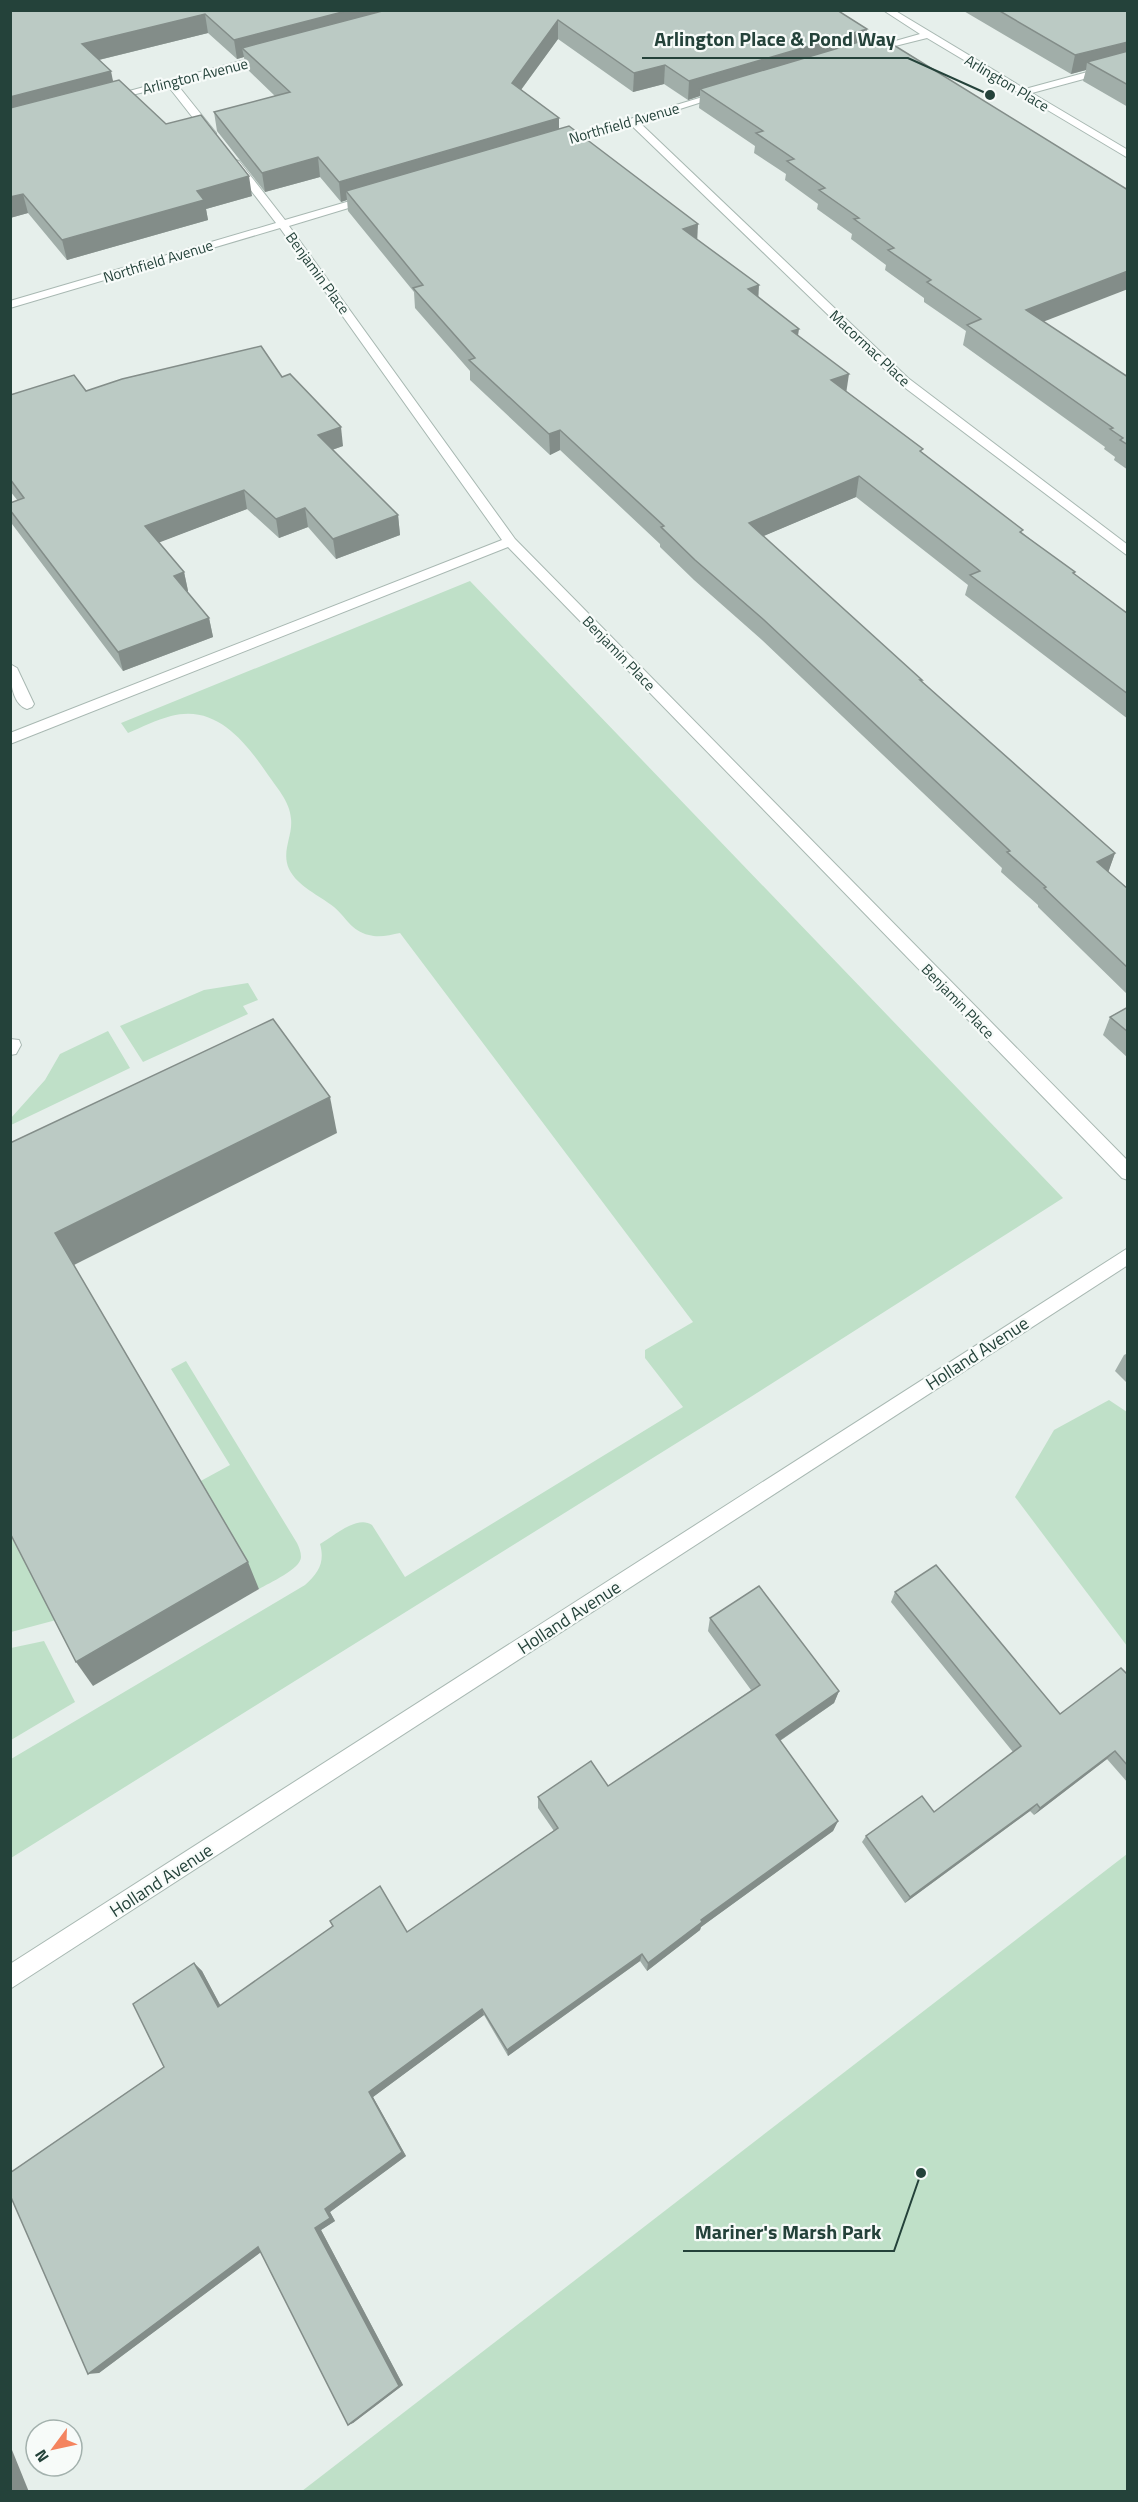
<svg xmlns="http://www.w3.org/2000/svg" width="1138" height="2502" font-family="'Titillium Web',sans-serif">
<style>
.green{fill:#bfe0c8}
.lines{fill:none;stroke-linecap:round;stroke-linejoin:round}
.minor-casing{stroke:#a8b8b2;stroke-width:2}
.minor{fill:#fff;fill-rule:evenodd}
.wall{fill:#a1aea9}
.shaded-wall{fill:#838d89}
.building{fill:#bbcac4;stroke:#838d89;stroke-width:1.5}
.labels{text-anchor:middle;dominant-baseline:central;stroke-width:4.5;stroke-linejoin:round;paint-order:stroke}
.far-street-label{font-size:15px;fill:#24423a;stroke:#f7fbf9}
.street-label{font-size:18px;fill:#24423a;stroke:#f7fbf9}
.leader{fill:none;stroke:#24423a;stroke-width:2}
.callout-dot{fill:#24423a;stroke:#f7fbf9;stroke-width:2}
.callout-label{font-size:20px;text-anchor:middle;font-weight:bold;fill:#24423a;stroke:#f7fbf9;stroke-width:4.5;stroke-linejoin:round;paint-order:stroke}
</style>
<rect width="100%" height="100%" fill="#e6efeb"/>
<g class="green">
<path d="M470,581L1063,1198L749,1398L11,1858V1759L305,1585C319,1573 325,1562 320,1544C334,1536 357,1515 372,1525L405,1577L683,1407L645,1358V1350L693,1322L400,933C390,935 379,938 369,935C351,931 346,917 334,907C319,895 298,887 289,869C281,851 293,836 291,819C290,801 276,787 266,772C244,740 215,704 171,716C156,720 142,727 128,733L121,723Z"/>
<polygon points="248,983 258,1000 243,1006 248,1014 143,1062 120,1026 204,990"/>
<polygon points="108,1031 130,1068 11,1125 11,1118 45,1080 60,1054"/>
<path d="M186,1361L297,1543C299,1547 301,1552 301,1557C301,1569 269,1583 259,1589L197,1483L230,1465L171,1369Z"/>
<polygon points="1109,1400 1127,1412 1127,1646 1015,1497 1054,1430"/>
<polygon points="10,1523 60,1619 11,1632 10,1632"/>
<polygon points="44,1641 75,1702 11,1740 11,1648"/>
<polygon points="1127,1854 1127,2491 302,2491"/>
</g>
<g class="lines">
<g class="minor-casing">
<g id="minor">
<polygon points="883,10 894,10 1025,89 1128,61 1128,67 1032,93 1128,150 1128,158 927,38 867,53 867,49 920,34"/>
<polygon points="267,54 272,57 270,59 176,83 216,133 216,137 208,137 168,86 108,101 103,98"/>
<polygon points="719,92 727,94 639,122 908,378 1128,545 1128,556 900,384 630,124 559,145 554,142"/>
<polygon points="235,160 239,161 285,220 367,196 375,196 375,200 289,226 515,539 1128,1161 1128,1180 1122,1178 508,547 10,744 10,733 502,540 280,228 10,308 10,301 276,223 230,163"/>
<path d="M10,664L17,668L34,704L32,707L27,709C11,704 10,677 10,664Z"/>
<polygon points="10,1039 19,1040 21,1045 16,1054 10,1055"/>
<polygon points="1128,1248 1128,1265 10,1989 10,1964"/>
</g>
</g>
<use href="#minor" class="minor"/>
</g>
<g class="wall">
<polygon points="10,10 837,10 867,29 865,40 1044,322 1128,377 1128,470 1114,460 1115,457 1104,449 1105,447 963,345 966,331 924,302 924,298 885,270 886,265 851,239 852,234 817,209 818,204 785,180 786,174 754,153 755,146 699,108 700,96 688,100 664,84 633,92 558,39 521,90 559,129 697,239 758,297 798,336 846,391 1075,575 1128,614 1128,719 965,595 968,585 856,497 763,536 922,682 1115,853 1108,872 1128,889 1128,995 1038,907 1038,905 1001,872 1002,868 762,640 694,580 660,547 660,544 560,450 550,455 470,380 470,371 415,308 414,292 348,211 347,200 341,202 320,177 265,192 217,131 214,112 275,96 245,67 244,57 237,59 208,33 99,60 113,81 252,196 206,209 208,220 67,260 28,213 10,218"/>
<polygon points="962,10 1128,10 1128,107 1083,81 1086,70 1071,74"/>
<polygon points="282,377 343,446 332,450 398,515 400,535 336,559 308,527 279,538 247,509 159,542 184,572 188,591 187,592 209,618 213,637 123,671 12,524 10,519 10,503 18,501 10,491 10,395 86,391"/>
<polygon points="1128,1007 1128,1058 1103,1035 1110,1017"/>
<polygon points="1128,1353 1128,1384 1115,1371 1124,1355"/>
<polygon points="895,1592 1060,1714 1128,1675 1128,1783 1107,1759 1034,1815 1030,1811 905,1903 862,1842 866,1836 934,1812 1013,1752 891,1602"/>
<polygon points="710,1618 839,1691 834,1703 780,1741 838,1821 833,1831 701,1927 700,1930 647,1971 640,1961 508,2056 484,2015 373,2097 406,2156 330,2212 335,2221 321,2230 403,2385 353,2423 348,2425 261,2252 99,2373 164,2067 194,1963 202,1971 220,2005 407,1932 554,1831 538,1808 538,1797 608,1786 751,1690 708,1631"/>
</g>
<g class="shaded-wall">
<polygon points="350,10 424,10 242,48 244,57 237,59 234,40"/>
<polygon points="205,14 208,33 86,63 82,44"/>
<polygon points="558,20 558,39 512,102 512,83"/>
<polygon points="867,29 864,48 700,89 700,96 688,100 689,81"/>
<polygon points="1128,42 1128,60 1087,62 1086,70 1071,74 1075,55"/>
<polygon points="665,65 664,84 633,92 634,73"/>
<polygon points="111,71 115,91 10,118 10,97"/>
<polygon points="559,118 559,138 346,191 347,200 341,202 339,182"/>
<polygon points="318,157 320,177 265,192 262,173"/>
<polygon points="249,176 252,196 206,209 208,220 67,260 62,240 197,191"/>
<polygon points="23,194 28,213 10,218 10,197"/>
<polygon points="698,224 697,244 683,229"/>
<polygon points="1128,271 1128,289 1022,330 1026,310"/>
<polygon points="759,285 758,305 748,289"/>
<polygon points="799,329 796,349 792,331"/>
<polygon points="849,374 846,394 831,380"/>
<polygon points="341,427 343,446 320,454 318,435"/>
<polygon points="560,430 560,450 550,455 549,434"/>
<polygon points="859,476 856,497 747,543 749,523"/>
<polygon points="244,490 247,509 150,546 145,526"/>
<polygon points="305,508 308,527 279,538 276,519"/>
<polygon points="398,515 400,535 336,559 333,539"/>
<polygon points="184,572 188,591 178,595 174,576"/>
<polygon points="209,618 213,637 123,671 118,652"/>
<polygon points="1115,853 1108,873 1097,862"/>
<polygon points="330,1097 337,1133 70,1267 55,1233"/>
<polygon points="248,1562 259,1589 93,1686 76,1662"/>
<polygon points="839,1691 834,1703 772,1746 776,1735"/>
<polygon points="1115,1751 1107,1759 1034,1815 1040,1808"/>
<polygon points="1037,1804 1030,1811 905,1903 910,1897"/>
<polygon points="838,1821 833,1831 701,1927 700,1930 647,1971 648,1963 701,1920"/>
<polygon points="642,1954 640,1961 508,2056 507,2050"/>
<polygon points="194,1963 202,1971 225,2014 218,2007"/>
<polygon points="482,2009 484,2015 373,2097 406,2156 330,2212 335,2221 321,2230 403,2385 353,2423 348,2425 315,2228 325,2209 369,2092"/>
<polygon points="258,2247 265,2249 99,2373 88,2374"/>
<polygon points="10,2445 29,2492 10,2492"/>
</g>
<g class="building">
<polygon points="10,10 350,10 234,40 205,14 82,44 111,71 10,97"/>
<polygon points="386,10 837,10 867,29 689,81 665,65 634,73 558,20 512,83 559,118 339,182 318,157 262,173 214,112 290,92 242,48"/>
<polygon points="998,10 1128,10 1128,42 1075,55"/>
<polygon points="879,36 1128,190 1128,271 1026,310 1128,377 1128,445 1120,440 1123,438 1110,429 1113,428 967,325 981,319 927,282 931,280 888,250 894,248 854,219 859,218 819,190 825,188 787,161 794,159 756,133 763,131 700,89"/>
<polygon points="1128,51 1128,85 1087,62"/>
<polygon points="119,80 166,124 201,115 249,176 197,191 204,200 62,240 23,194 10,197 10,108"/>
<polygon points="569,126 698,224 683,229 759,285 748,289 799,329 792,331 849,374 831,380 923,449 920,451 1023,530 1020,532 1075,572 1073,573 1128,614 1128,694 970,575 980,571 859,476 749,523 922,680 920,680 1115,853 1097,862 1128,889 1128,968 1044,888 1046,887 1007,852 1010,851 764,620 695,560 661,527 664,526 560,430 549,434 469,360 475,358 413,288 423,285 346,191"/>
<polygon points="261,346 282,377 290,374 341,427 318,435 398,515 333,539 305,508 276,519 244,490 145,526 184,572 174,576 209,618 118,652 10,510 10,503 24,498 10,479 10,395 74,375 86,391 122,379"/>
<polygon points="1128,1007 1128,1032 1110,1017"/>
<polygon points="273,1019 330,1097 55,1233 248,1562 76,1662 10,1533 10,1143"/>
<polygon points="936,1565 1060,1714 1121,1668 1128,1675 1128,1766 1115,1751 1040,1808 1037,1804 910,1897 866,1836 922,1796 934,1812 1021,1746 895,1592"/>
<polygon points="759,1586 839,1691 776,1735 838,1821 701,1920 702,1922 648,1963 642,1954 507,2050 482,2009 369,2092 402,2152 325,2209 330,2218 315,2228 399,2386 348,2425 258,2247 88,2374 10,2195 10,2173 164,2067 133,2004 194,1963 218,2007 333,1926 330,1921 380,1886 407,1932 558,1828 538,1797 591,1761 608,1786 760,1685 710,1618"/>
</g>
<g class="labels">
<g class="far-street-label">
<text transform="translate(195 76) rotate(-14)">Arlington Avenue</text>
<text transform="translate(1007 83) rotate(31)">Arlington Place</text>
<text transform="translate(624 123) rotate(-16)">Northfield Avenue</text>
<text transform="translate(158 261) rotate(-17)">Northfield Avenue</text>
<text transform="translate(318 273) rotate(54)">Benjamin Place</text>
<text transform="translate(870 348) rotate(43)">Macormac Place</text>
<text transform="translate(619 653) rotate(46)">Benjamin Place</text>
<text transform="translate(958 1001) rotate(46)">Benjamin Place</text>
</g>
<g class="street-label">
<text transform="translate(977 1353) rotate(-33)">Holland Avenue</text>
<text transform="translate(569 1617) rotate(-33)">Holland Avenue</text>
<text transform="translate(161 1880) rotate(-33)">Holland Avenue</text>
</g>
</g>
<path class="leader" d="M990 95L908 58H642M921 2173L894 2251H683"/>
<g class="callout-dot">
<circle cx="990" cy="95" r="6"/>
<circle cx="921" cy="2173" r="6"/>
</g>
<g class="callout-label">
<text x="775" y="46">Arlington Place &amp; Pond Way</text>
<text x="788" y="2239">Mariner's Marsh Park</text>
</g>
<rect width="1138" height="2502" fill="none" stroke="#24423a" stroke-width="24"/>
<g transform="translate(54 2448) rotate(237)"><circle r="28" fill="#f7fbf9" stroke="#a3b1ad" stroke-width="1.5"/>
<path d="M0-4.5L10 22L0 15L-10 22Z" fill="#f4845f"/>
<text y="-9" font-size="16" font-weight="bold" text-anchor="middle" fill="#24423a">N</text>
</g>
</svg>
